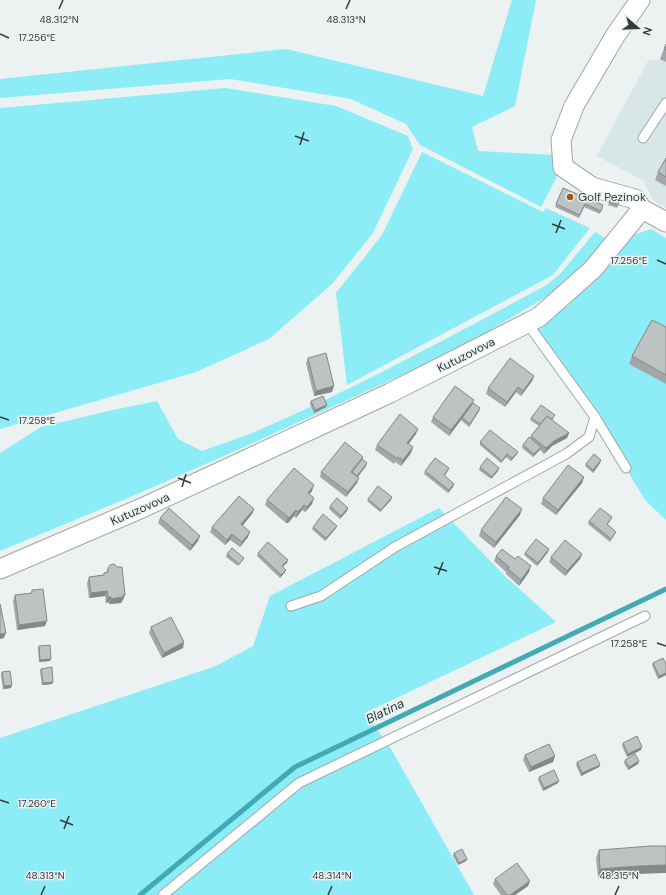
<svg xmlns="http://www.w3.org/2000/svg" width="666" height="895" font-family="'DM Sans',sans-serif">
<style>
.built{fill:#d8e6e7}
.green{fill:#8cedf7}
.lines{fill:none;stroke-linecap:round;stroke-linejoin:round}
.stream{stroke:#42aab4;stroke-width:5}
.service-casing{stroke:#a2a7a7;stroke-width:11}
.minor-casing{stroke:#a2a7a7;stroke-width:21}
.service{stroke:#fff;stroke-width:9}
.minor{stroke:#fff;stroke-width:19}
.wall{fill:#a3a7a7}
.shaded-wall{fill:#848888}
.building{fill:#bdc2c2;stroke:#848888}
.ticks{fill:none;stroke:#383a3a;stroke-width:1.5}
.poi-dot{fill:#975523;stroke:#ecf1f1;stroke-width:1.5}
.labels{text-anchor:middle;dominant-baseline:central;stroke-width:3;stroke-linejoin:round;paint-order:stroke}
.poi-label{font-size:12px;fill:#383a3a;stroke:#ecf1f1;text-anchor:start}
.street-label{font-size:12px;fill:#383a3a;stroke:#ecf1f1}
.water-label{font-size:13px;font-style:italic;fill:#1d3537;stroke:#ecf1f1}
.ticks-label{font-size:10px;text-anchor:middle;fill:#383a3a;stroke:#ecf1f1;stroke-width:3;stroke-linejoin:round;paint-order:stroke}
</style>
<rect width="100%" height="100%" fill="#ecf1f1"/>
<polygon class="built" points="666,47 666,208 653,200 644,181 597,156 648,61 660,59"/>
<g class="green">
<polygon points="512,0 536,0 515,106 472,127 478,151 556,155 559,173 541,207 420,145 406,124 351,99 230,79 0,98 0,79 286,49 483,96"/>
<polygon points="226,88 336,106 408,136 413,149 373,233 332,284 269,339 196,372 0,429 0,108"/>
<polygon points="422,152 543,212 546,208 590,228 553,275 347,385 336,293 382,235"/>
<polygon points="651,229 666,238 666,520 645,500 595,417 531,329 568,306 630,236"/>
<path d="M595,232L606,239L569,283L457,350L233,452L128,498L0,551V453L41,427L108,411L157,401L178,439L202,451C221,444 241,438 259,430C356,388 451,336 545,286L560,274Z"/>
<polygon points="439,508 505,576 556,622 365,713 390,747 474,895 0,895 0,738 216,666 253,646 270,596"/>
</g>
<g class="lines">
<polyline class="stream" points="140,895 295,767 666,589"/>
<g class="service-casing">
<g id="service">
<polyline points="643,138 666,103"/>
<polyline points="527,323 595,417 626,468"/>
<polyline points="291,606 321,596 395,547 566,454 589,437 595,417"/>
<polyline points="163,895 299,783 645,616"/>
</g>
</g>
<g class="minor-casing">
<g id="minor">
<polyline points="640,0 615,36 574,106 561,140 563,167 592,187 635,199 642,209 666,222"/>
<polyline points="0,569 142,508 390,393 539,317 593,269 642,209"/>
</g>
</g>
<use href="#service" class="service"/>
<use href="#minor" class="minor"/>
</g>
<g class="wall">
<polygon points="666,44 666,62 660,59"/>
<polygon points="666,158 666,186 655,180 658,172"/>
<polygon points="563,188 603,205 600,214 584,207 579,218 555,207"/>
<polygon points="612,195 621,198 617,208 608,205"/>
<polygon points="666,327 666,384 629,364 632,356"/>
<polygon points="308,358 332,392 314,396 306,363"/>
<polygon points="534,376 532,381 521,396 516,392 505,407 486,394 488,388"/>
<polygon points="311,401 326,407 314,413 310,404"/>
<polygon points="473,403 480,408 479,411 469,427 461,420 449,436 431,422 433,417"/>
<polygon points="531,418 554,418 552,420 569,433 567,438 552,446 544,454 540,450 533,457 522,448 523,445 530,438 531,436 539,426 530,420"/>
<polygon points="416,434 409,444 413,447 411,453 401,466 395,462 394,464 375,450 377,445"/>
<polygon points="480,442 517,454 511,461 506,457 501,463 480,445"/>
<polygon points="363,457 362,459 366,466 358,477 357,483 346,497 320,477 321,472"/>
<polygon points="600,463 593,473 585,466 586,464"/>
<polygon points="480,467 498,471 491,479 479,470"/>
<polygon points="449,468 448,471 445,476 453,487 448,493 424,474 425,471"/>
<polygon points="584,477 582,483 556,515 541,504 543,498"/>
<polygon points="312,491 309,494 312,504 305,512 302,510 296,518 294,516 288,523 286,523 265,505 267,500"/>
<polygon points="368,499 391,500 380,512 367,501"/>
<polygon points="330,506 348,508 347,511 340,519 329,509"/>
<polygon points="254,509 252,514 242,526 248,537 240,547 230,540 225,545 210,532 212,527"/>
<polygon points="520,515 494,548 479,536 481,530"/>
<polygon points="612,517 611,520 607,525 616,532 615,534 610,542 588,524 589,521"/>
<polygon points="160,518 198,541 190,551 158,523"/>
<polygon points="337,526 336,528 325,541 312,529 313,527"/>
<polygon points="548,552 537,566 524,555 525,553"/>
<polygon points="258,553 287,563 283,566 285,572 280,578 257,556"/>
<polygon points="227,554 244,558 243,560 238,566 226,557"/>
<polygon points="582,554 580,559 565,576 549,562 551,557"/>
<polygon points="496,556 529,572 519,586 506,574 506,572 494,561"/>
<polygon points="108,568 123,600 122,601 121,603 109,604 109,602 106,603 105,596 89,598 87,583 89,577 103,575 104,573 106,573"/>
<polygon points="32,590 45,626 17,630 13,601 15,595 31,593"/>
<polygon points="151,627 183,648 162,658 149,633"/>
<polygon points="39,646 51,659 50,661 39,662 38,649"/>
<polygon points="653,663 666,664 666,675 658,679 652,665"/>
<polygon points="41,669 53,682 52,684 42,685 40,671"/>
<polygon points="2,672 11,688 3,689 1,675"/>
<polygon points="623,743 641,750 627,757 622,746"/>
<polygon points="525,755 555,756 553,762 529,772 523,760"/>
<polygon points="625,760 639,761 638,764 628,770 624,763"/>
<polygon points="577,762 600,765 599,767 581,776 576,765"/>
<polygon points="539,777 558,783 543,791 538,780"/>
<polygon points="599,850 635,874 598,877 596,858"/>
<polygon points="454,853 467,859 466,861 458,865 453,856"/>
<polygon points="495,879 530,881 528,886 515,895 501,895 493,884"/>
</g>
<g class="shaded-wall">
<polygon points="534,376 532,381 521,396 523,391"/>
<polygon points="334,386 332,392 314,396 316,391"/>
<polygon points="518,387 516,392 505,407 507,402"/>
<polygon points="474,400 472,405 462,418 461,420 449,436 451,430"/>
<polygon points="327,405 326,407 314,413 315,410"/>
<polygon points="480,408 479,411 469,427 470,424"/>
<polygon points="418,429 416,434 405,448 407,443"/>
<polygon points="569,433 567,438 552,446 544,454 546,448 554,441"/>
<polygon points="413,447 411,453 401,466 403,460"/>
<polygon points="541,447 540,449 533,457 534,454"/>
<polygon points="518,452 517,454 511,461 512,458"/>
<polygon points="507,454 506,457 501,463 502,461"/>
<polygon points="363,457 361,462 351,475 351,472"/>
<polygon points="601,460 600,463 593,473 593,470"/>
<polygon points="367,463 366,466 354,481 355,478"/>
<polygon points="499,468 498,471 491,479 492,477"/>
<polygon points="584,477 582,483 556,515 558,510"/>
<polygon points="359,478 357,483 346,497 348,492"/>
<polygon points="454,484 453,487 448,493 449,490"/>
<polygon points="314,485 312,491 306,498 308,493"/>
<polygon points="392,497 391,500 380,512 381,510"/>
<polygon points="314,498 312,504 305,512 307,507"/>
<polygon points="304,505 302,510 296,518 298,512"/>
<polygon points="348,508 347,511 340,519 341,516"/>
<polygon points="254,509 252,514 239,530 241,524"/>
<polygon points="522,509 520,515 494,548 496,542"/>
<polygon points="296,510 294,516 288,523 286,523 288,517"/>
<polygon points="337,526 336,528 325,541 326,538"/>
<polygon points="250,532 248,537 240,547 242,542"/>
<polygon points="232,534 230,540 225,545 227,540"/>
<polygon points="200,536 198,541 190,551 192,545"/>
<polygon points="549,549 548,552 537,566 538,563"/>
<polygon points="582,554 580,559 565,576 567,571"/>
<polygon points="288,560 287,563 281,568 282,566"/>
<polygon points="531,566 529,572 519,586 521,580"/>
<polygon points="286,570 285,572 280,578 281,575"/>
<polygon points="107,591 105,596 89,598 91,593"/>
<polygon points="123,595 125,595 123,600 122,601 121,603 109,604 111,599"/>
<polygon points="108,597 111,597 109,602 106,603"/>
<polygon points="47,621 45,626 17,630 19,625"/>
<polygon points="6,633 4,638 0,639 0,634"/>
<polygon points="184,642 183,648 162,658 164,653"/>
<polygon points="51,659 50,661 39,662 40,660"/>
<polygon points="666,673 666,675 658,679 659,676"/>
<polygon points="53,682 52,684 42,685 43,683"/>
<polygon points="12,685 11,688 3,689 4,686"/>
<polygon points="642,747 641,750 627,757 628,754"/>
<polygon points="555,756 553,762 529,772 531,767"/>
<polygon points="639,761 638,764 628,770 629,767"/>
<polygon points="600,765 599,767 581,776 582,773"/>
<polygon points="559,781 558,783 543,791 544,788"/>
<polygon points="467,859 466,861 458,865 459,863"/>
<polygon points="666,865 666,873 635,874 598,877 600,869 638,866"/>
<polygon points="530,881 528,886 515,895 510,895"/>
</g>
<g class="building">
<polygon points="666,44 666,50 664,49"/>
<polygon points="666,158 666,177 658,172"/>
<polygon points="563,188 603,205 601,211 585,204 580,215 556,204"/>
<polygon points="612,195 621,198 618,205 609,202"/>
<polygon points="652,320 666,327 666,375 632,356"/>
<polygon points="326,353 334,386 316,391 308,358"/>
<polygon points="510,358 534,376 523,391 518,387 507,402 488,388"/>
<polygon points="455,386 474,400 451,430 433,417"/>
<polygon points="323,396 327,405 315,410 311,401"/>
<polygon points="473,403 480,408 470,424 462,418"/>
<polygon points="541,405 555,415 552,419 547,416 540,424 531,418"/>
<polygon points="400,414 418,429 407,443 413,447 403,460 397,457 396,458 377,445"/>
<polygon points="547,416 569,433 554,441 546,448 531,436"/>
<polygon points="490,430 518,452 512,458 507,454 502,461 480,442"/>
<polygon points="529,437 541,447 534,454 523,445"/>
<polygon points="345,442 363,457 351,472 359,478 348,492 321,472"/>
<polygon points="594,454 601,460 593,470 586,464"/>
<polygon points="435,458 449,468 444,475 454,484 449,490 425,471"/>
<polygon points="487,458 499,468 492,477 480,467"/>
<polygon points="362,459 367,463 357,476 352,472"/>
<polygon points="568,465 584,477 558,510 543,498"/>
<polygon points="294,468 314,485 308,493 314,498 307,507 304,505 298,512 296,510 289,518 288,517 267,500"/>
<polygon points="378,486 392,497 381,510 368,499"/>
<polygon points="239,496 254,509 241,524 250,532 242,542 232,534 227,540 212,527"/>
<polygon points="506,497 522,509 496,542 481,530"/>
<polygon points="337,498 348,508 341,516 330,506"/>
<polygon points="169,508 200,536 192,545 160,518"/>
<polygon points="600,508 612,517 607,524 616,532 611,539 589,521"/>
<polygon points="323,514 337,526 326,538 313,527"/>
<polygon points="536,539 549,549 538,563 525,553"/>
<polygon points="565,540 582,554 567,571 551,557"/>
<polygon points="268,542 288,560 282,566 286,570 281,575 258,553"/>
<polygon points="232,548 244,558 239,564 227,554"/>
<polygon points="502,549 515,559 518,556 531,566 521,580 508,569 509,567 496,556"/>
<polygon points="114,564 117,567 122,567 125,595 123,595 123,597 111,599 111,597 108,597 107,591 91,593 89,577 104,575 104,573 108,572 108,568 110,565"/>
<polygon points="43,589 47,621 19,625 15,595 32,593 32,590"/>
<polygon points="0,604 6,633 0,634"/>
<polygon points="171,617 184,642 164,653 151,627"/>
<polygon points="50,645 51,659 40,660 39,646"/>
<polygon points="663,658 666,664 666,673 659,676 653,663"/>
<polygon points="52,667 53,682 43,683 41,669"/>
<polygon points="10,671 12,685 4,686 2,672"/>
<polygon points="637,736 642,747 628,754 623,743"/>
<polygon points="549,744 555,756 531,767 525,755"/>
<polygon points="595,754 600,765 582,773 577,762"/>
<polygon points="635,754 639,761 629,767 625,760"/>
<polygon points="554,770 559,781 544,788 539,777"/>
<polygon points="651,846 666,846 666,865 638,866 600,869 599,850"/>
<polygon points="462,849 467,859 459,863 454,853"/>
<polygon points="517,863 530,881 510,895 507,895 495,879"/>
</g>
<path class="ticks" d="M59,9L63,0M346,9L350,0M0,34L9,38M295,136L309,141M300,145L304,132M552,224L565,229M556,233L561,220M657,260L666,264M0,417L9,420M178,478L191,483M182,487L186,474M434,567L447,571M438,575L443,562M657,643L666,646M0,800L9,803M60,820L73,825M64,829L69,816M41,895L45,886M328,895L332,886M615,895L619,886"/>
<circle class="poi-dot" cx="570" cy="197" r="4"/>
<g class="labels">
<g class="poi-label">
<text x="578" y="197">Golf Pezinok</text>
</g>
<g class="street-label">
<text transform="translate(466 355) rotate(-27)">Kutuzovova</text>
<text transform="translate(140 509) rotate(-24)">Kutuzovova</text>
</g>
<g class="water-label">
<text transform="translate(385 711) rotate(-26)">Blatina</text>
</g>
</g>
<g class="ticks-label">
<text x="59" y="23">48.312°N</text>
<text x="346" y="23">48.313°N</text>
<text x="37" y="41">17.256°E</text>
<text x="629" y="264">17.256°E</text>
<text x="37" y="424">17.258°E</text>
<text x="629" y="647">17.258°E</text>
<text x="37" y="807">17.260°E</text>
<text x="45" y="879">48.313°N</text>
<text x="332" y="879">48.314°N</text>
<text x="619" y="879">48.315°N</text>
</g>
<g transform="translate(638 28) rotate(109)" stroke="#ecf1f1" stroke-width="3" paint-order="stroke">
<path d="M0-3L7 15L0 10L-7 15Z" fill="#383a3a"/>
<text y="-6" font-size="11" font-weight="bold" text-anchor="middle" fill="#383a3a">N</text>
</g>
</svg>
